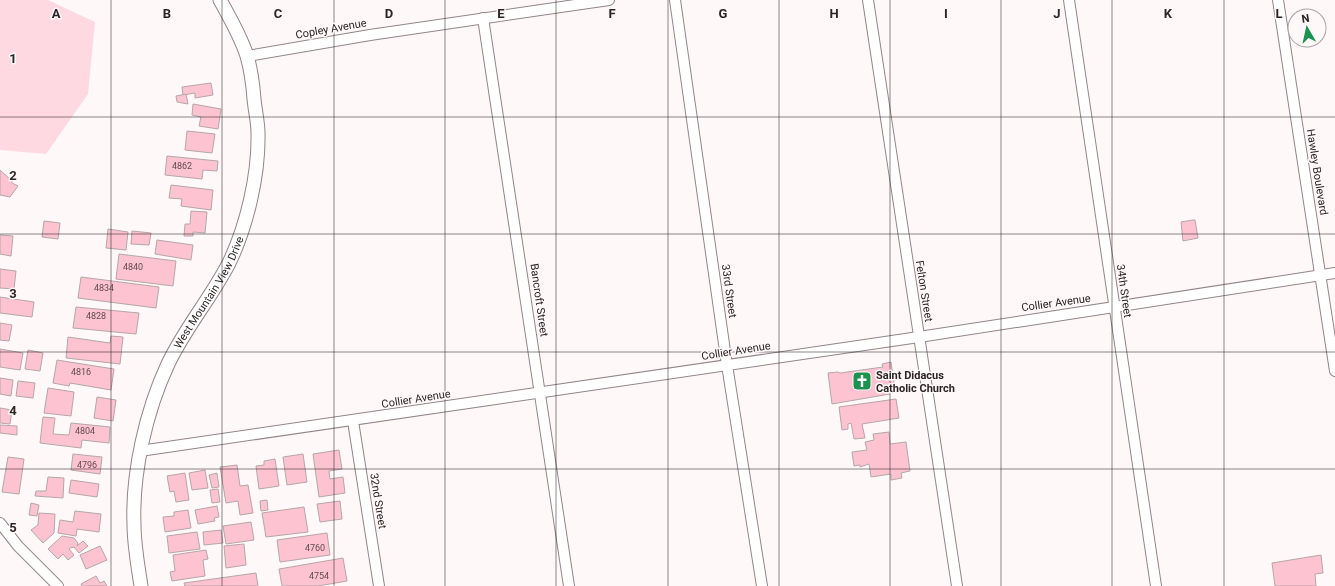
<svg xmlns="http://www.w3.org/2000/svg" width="1335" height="586" font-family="Roboto,sans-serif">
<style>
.green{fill:#ffd9e2}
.building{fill:#fdc3d1;stroke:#b5a6a9}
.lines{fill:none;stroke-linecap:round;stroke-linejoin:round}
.minor-casing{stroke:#938588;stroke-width:12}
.tertiary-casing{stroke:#938588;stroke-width:15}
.minor{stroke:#fff;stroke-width:10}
.tertiary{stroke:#fff;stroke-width:13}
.grid{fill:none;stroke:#2b2526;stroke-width:1;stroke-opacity:0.55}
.labels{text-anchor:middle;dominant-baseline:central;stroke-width:3;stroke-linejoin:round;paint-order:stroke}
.number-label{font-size:9px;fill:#604c51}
.street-label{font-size:11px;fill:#2b2526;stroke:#fef8f9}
.poi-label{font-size:11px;font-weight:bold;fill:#2b2526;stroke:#fef8f9;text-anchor:start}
.grid-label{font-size:13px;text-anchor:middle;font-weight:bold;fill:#2b2526;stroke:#fef8f9;stroke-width:3;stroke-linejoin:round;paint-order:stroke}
</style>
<rect width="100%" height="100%" fill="#fef8f9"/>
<polygon class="green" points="0,0 48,0 95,22 88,94 46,154 0,150"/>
<g class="building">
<polygon points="211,83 213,95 195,98 195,93 183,95 182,87"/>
<polygon points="186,94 188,104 177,102 176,96"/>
<polygon points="193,104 221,109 218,129 199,126 201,117 192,115"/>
<polygon points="187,131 215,134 212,153 185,150"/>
<polygon points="167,156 218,161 217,171 203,170 202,179 165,175"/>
<polygon points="0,170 12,181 12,183 18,186 10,197 0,195"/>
<polygon points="171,185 213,190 211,210 181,206 182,199 169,198"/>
<polygon points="191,211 207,212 205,233 193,232 193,236 184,236 185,224 190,224"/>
<polygon points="1193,220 1195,220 1198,238 1183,241 1181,222"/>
<polygon points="44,221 60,223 58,239 42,237"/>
<polygon points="108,229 128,232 126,250 106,248"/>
<polygon points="132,231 151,233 149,245 131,244"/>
<polygon points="0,235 13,236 11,256 0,254"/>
<polygon points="157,240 193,245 191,260 155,254"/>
<polygon points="119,254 176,261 173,286 116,279"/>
<polygon points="0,269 16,271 14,289 0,288"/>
<polygon points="81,277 159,287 156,308 78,298"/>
<polygon points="0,297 34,302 32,317 0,313"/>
<polygon points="76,307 139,313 136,334 73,328"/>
<polygon points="0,323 12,325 9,341 0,340"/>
<polygon points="111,336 123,337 120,364 66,358 68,337 110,343"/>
<polygon points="0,349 23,353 20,370 0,367"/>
<polygon points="28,350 43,353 40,371 25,369"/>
<polygon points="57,360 114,369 111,390 70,383 69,386 53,383"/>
<polygon points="891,362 895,389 889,390 890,394 832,404 828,373 838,372 840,373 883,367 882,364"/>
<polygon points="0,378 13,380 11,396 0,394"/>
<polygon points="18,381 35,383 33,398 16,396"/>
<polygon points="48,388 74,392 71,416 44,413"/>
<polygon points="97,397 116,400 113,421 94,418"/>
<polygon points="896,399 899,418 862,424 865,438 854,439 851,423 848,424 848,429 842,430 839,407"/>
<polygon points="0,408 12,410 10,424 0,423"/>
<polygon points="43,417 55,418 53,434 69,435 71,423 110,427 109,443 82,440 81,448 40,443"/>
<polygon points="0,425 17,426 17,435 0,433"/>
<polygon points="889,432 890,444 906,442 910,471 901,473 902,478 891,480 891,474 871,477 869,464 860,467 860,465 854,466 852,452 867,450 865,442 874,440 873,434"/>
<polygon points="339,450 342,469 329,471 330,479 343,477 345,493 319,497 313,454"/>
<polygon points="73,454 102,457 100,474 71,470"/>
<polygon points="303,454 307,482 287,485 283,457"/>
<polygon points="8,457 24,459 19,494 2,492"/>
<polygon points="275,459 279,486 259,489 256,466 264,465 264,461"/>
<polygon points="237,465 240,486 248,485 253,513 240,515 238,501 226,503 220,467"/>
<polygon points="205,470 208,488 192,490 189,473"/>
<polygon points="185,473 189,500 176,502 174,491 170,492 167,476"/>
<polygon points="217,473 219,487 212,488 209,475"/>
<polygon points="48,477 64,478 63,498 35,496 36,491 46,491"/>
<polygon points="71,480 99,484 97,497 69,493"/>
<polygon points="218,489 220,502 212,503 210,490"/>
<polygon points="267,500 268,510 261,511 260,501"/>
<polygon points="340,501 342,519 320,522 317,504"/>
<polygon points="31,503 39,505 37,516 29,515"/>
<polygon points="217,506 219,517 214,518 215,521 198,524 195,510"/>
<polygon points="304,507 308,532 266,537 262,513"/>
<polygon points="188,510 191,528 165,532 163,517 174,516 174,512"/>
<polygon points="75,511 101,514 99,532 77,529 76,536 58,533 60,520 73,522"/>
<polygon points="39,513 55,514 54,533 43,543 31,530 38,525"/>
<polygon points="251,522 254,540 226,544 223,526"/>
<polygon points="221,530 223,543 204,545 203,532"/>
<polygon points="197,532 200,549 169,553 167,536"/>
<polygon points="327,533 330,555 280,562 277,540"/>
<polygon points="62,536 74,538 78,543 77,546 83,541 88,546 79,553 74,547 70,548 69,549 74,555 68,560 63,554 58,559 48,549"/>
<polygon points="244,544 246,565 226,568 224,546"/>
<polygon points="100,546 107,560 86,569 80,555"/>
<polygon points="206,550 208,559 203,560 205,576 172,581 170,572 175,571 173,555"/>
<polygon points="1321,555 1323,573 1315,574 1316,586 1275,586 1272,563"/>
<polygon points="343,558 347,581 318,586 282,586 279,569"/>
<polygon points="256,573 258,586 185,586 184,583"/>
<polygon points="96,576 100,583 104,581 107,586 82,586 81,584"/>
</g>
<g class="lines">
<g class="minor-casing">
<g id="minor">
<polyline points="675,0 727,365 762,586"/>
<polyline points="868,0 957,586"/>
<polyline points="1069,0 1156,586"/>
<polyline points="1278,0 1335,371"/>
<polyline points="483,18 569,586"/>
<polyline points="247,56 370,35 609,0"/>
<polyline points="353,421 379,586"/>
<polyline points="140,451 919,337 1335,273"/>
<polyline points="0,523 18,546 58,586"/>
</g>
</g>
<g class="tertiary-casing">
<g id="tertiary">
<path id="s1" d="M141,586C138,566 134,545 134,524C132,473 146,411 168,364C185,328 211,298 229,263C247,226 259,174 258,133C258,122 255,110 254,99C253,85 251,70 247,56C241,37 230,18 220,0"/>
</g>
</g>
<use href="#minor" class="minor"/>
<use href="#tertiary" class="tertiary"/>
</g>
<path class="grid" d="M111,0V586M222,0V586M334,0V586M445,0V586M556,0V586M668,0V586M779,0V586M890,0V586M1001,0V586M1112,0V586M1224,0V586M0,117H1335M0,234H1335M0,352H1335M0,469H1335"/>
<defs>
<g id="church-square" transform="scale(1)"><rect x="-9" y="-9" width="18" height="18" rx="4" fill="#1b924e" stroke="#fef8f9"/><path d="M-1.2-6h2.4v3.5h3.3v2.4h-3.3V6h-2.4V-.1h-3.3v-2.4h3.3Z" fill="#fff"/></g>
</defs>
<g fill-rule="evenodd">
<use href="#church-square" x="862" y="381"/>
</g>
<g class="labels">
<g class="number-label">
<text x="182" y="166">4862</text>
<text x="133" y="267">4840</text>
<text x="104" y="288">4834</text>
<text x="96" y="316">4828</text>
<text x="81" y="372">4816</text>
<text x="85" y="431">4804</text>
<text x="87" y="465">4796</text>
<text x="315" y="548">4760</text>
<text x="319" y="576">4754</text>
</g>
<g class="street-label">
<text transform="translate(331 29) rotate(-10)">Copley Avenue</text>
<text transform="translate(1317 172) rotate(81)">Hawley Boulevard</text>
<text transform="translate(729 291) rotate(82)">33rd Street</text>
<text transform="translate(924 291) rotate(81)">Felton Street</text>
<text transform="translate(1124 291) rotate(82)">34th Street</text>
<text stroke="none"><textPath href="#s1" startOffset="310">West Mountain View Drive</textPath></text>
<text transform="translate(539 300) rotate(82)">Bancroft Street</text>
<text transform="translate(1056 303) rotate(-8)">Collier Avenue</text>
<text transform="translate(736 351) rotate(-9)">Collier Avenue</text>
<text transform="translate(416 399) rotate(-9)">Collier Avenue</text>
<text transform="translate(378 501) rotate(81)">32nd Street</text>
</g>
<g class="poi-label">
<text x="876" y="375">Saint Didacus<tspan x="876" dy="13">Catholic Church</tspan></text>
</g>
</g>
<g class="grid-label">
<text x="56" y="18">A</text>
<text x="167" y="18">B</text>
<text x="278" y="18">C</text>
<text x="389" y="18">D</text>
<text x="501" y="18">E</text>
<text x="612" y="18">F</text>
<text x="723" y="18">G</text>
<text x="834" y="18">H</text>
<text x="946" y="18">I</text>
<text x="1057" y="18">J</text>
<text x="1168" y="18">K</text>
<text x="1279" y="18">L</text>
<text x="13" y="63">1</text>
<text x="13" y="180">2</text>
<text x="13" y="298">3</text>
<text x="13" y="415">4</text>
<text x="13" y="532">5</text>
</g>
<g transform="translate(1307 28) rotate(351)"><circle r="19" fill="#fef8f9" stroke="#aaa4a5"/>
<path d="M0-3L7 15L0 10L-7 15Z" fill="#1b924e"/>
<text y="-6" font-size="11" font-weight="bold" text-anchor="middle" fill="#2b2526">N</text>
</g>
</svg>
